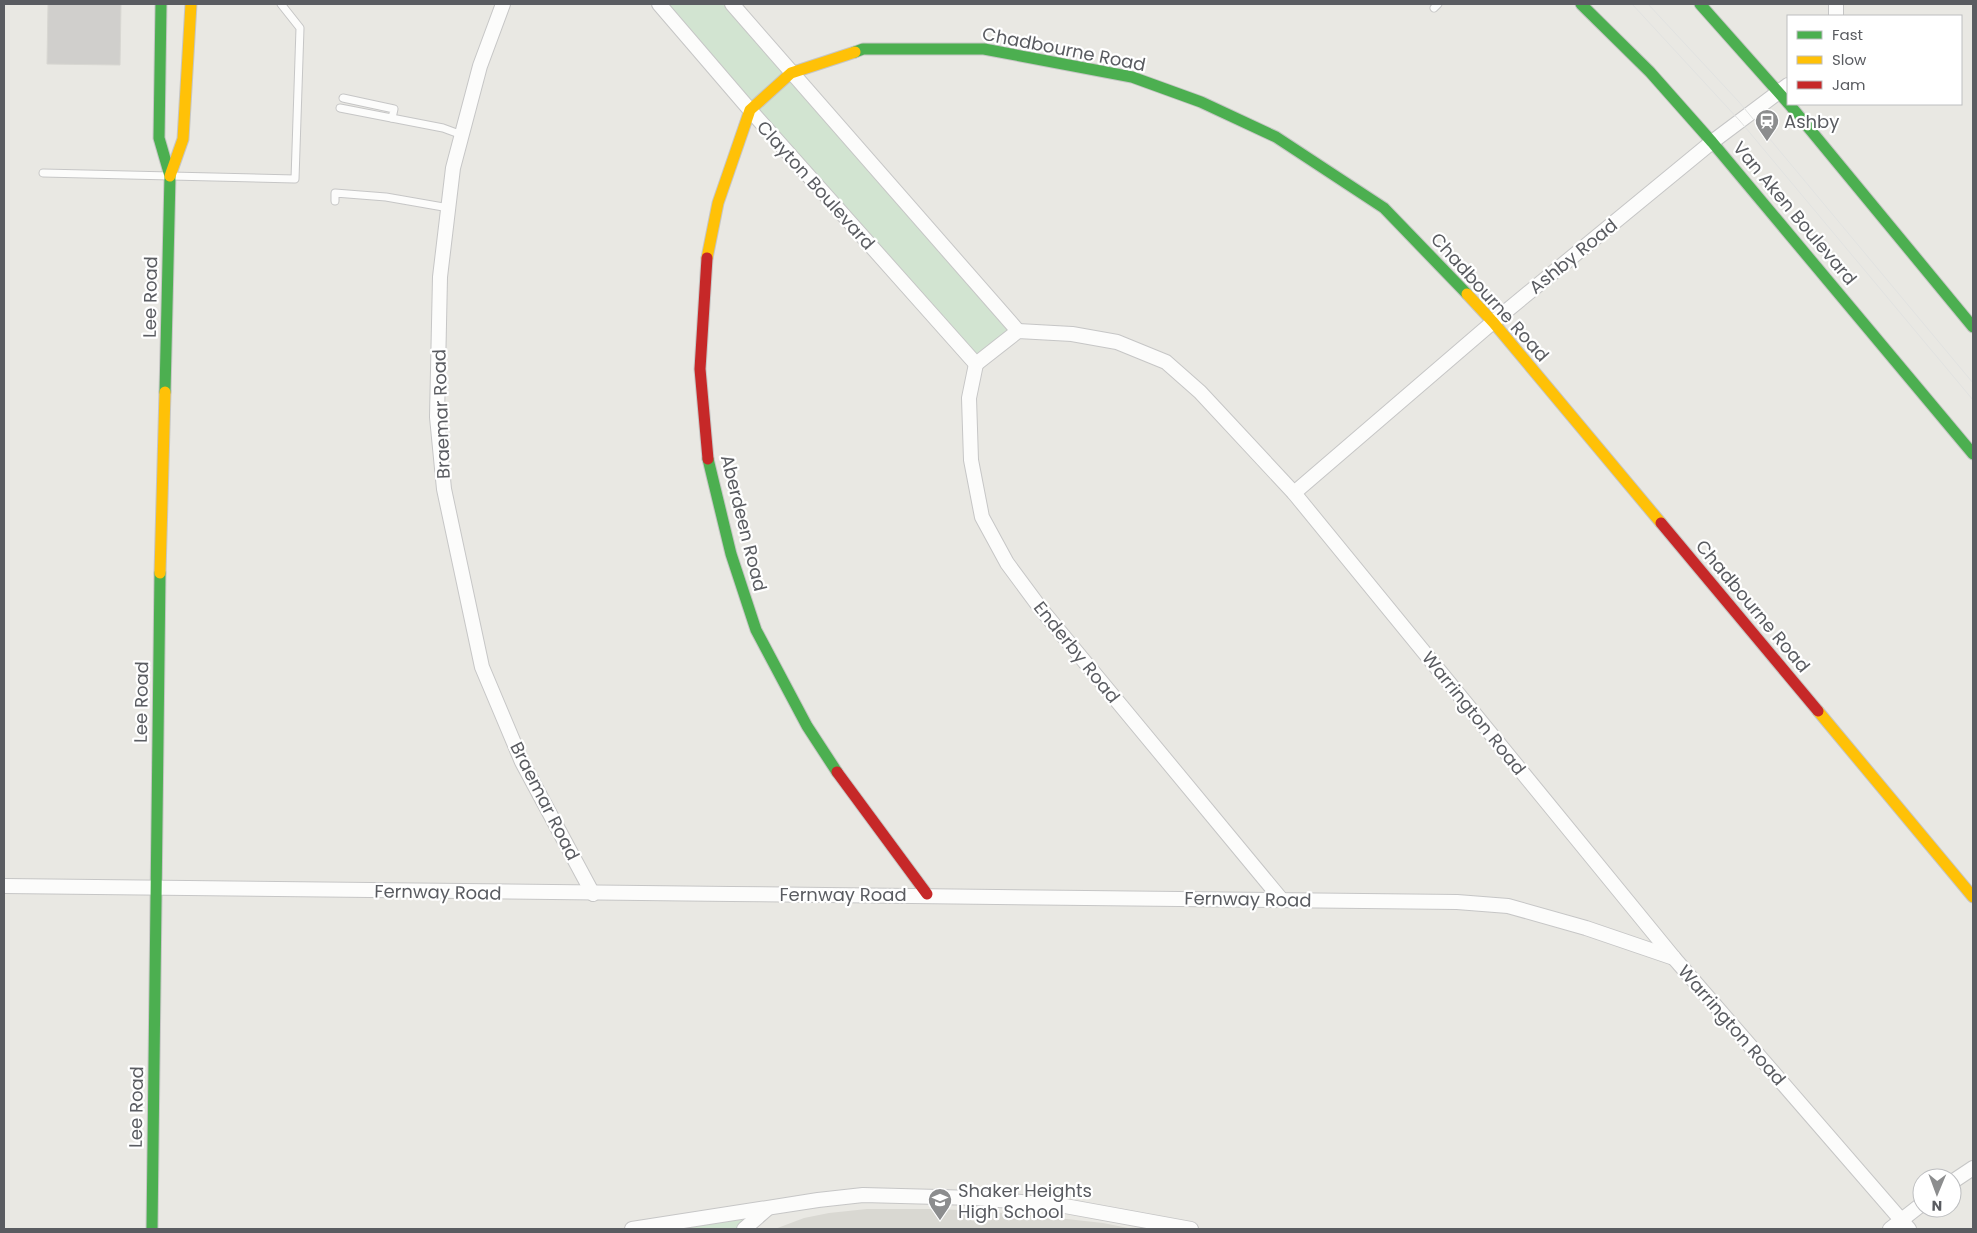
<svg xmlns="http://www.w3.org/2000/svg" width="1977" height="1233" font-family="Poppins,sans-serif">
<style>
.education{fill:#d9d8d2}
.green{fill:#d2e4d1}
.building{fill:#d0cfcc;stroke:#d8d7d2}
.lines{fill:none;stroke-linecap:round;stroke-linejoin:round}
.lane-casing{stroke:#c6c6c6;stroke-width:9}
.street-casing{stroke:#c6c6c6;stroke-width:16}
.fast-casing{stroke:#c6c6c5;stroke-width:13}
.slow-casing{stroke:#c6c6c5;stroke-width:13}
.jam-casing{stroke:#c6c6c5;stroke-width:13}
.lane{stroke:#fcfcfb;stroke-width:7}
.street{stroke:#fcfcfb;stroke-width:14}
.fast{stroke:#4caf50;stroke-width:11}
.slow{stroke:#ffc107;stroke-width:11}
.jam{stroke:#c62828;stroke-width:11}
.tram{stroke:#e1e2e1;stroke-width:1}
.labels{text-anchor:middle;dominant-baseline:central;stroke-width:4.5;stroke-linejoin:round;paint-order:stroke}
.street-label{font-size:18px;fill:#5a5c61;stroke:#fff}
.poi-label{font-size:18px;fill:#5a5c61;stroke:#fff;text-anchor:start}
</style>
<rect width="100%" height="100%" fill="#e9e8e3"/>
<polygon class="education" points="867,1209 942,1209 1021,1214 1103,1223 1133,1229 775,1229 804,1218 829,1213"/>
<g class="green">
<polygon points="659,4 732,4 1018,331 976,364"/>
<polygon points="767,1209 744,1229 632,1229"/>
</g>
<polygon class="building" points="48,4 121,4 120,65 47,64"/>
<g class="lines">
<g class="lane-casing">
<g id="lane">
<polyline points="1434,8 1438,4"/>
<polyline points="343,98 394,109 392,118"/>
<polyline points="340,108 443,128 462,135"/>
<polyline points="43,173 295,179 300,28 281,4"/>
<polyline points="335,201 335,193 386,197 449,208"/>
</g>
</g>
<g class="street-casing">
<g id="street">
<polyline points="503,4 480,66 453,168 440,277 437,417 444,489 482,667 522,762 593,894"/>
<polyline points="659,4 750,110 976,364"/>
<polyline points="732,4 1018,331"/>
<polyline points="1836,16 1836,4"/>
<polyline points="976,364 1018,331 1072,334 1117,342 1166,362 1200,392 1294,493 1674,958 1909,1229"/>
<polyline points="976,364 969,398 971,460 982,517 1007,563 1041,609 1281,899"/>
<polyline points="1294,493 1493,322 1712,142 1788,85"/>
<path d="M4,886C488,894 973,894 1457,902L1508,906L1586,928L1674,958"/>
<polyline points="1952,1182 1973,1168"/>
<polyline points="632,1229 818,1200 863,1195 976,1198 1065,1206 1191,1229"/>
<polyline points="744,1229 767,1209"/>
<polyline points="1890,1229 1922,1204"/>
</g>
</g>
<g class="fast-casing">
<g id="fast">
<polyline points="161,4 159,138 170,176 165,392"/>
<polyline points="1581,4 1650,72 1712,142 1973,454"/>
<polyline points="1700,4 1788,103"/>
<polyline points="855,52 863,49 984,49 1132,77 1201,102 1276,137 1384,208 1467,294"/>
<polyline points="1789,104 1973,327"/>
<polyline points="708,459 731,554 756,630 807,726 837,772"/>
<polyline points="152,1229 160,573"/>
</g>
</g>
<g class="slow-casing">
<g id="slow">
<polyline points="170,176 183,139 191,4"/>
<polyline points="707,258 718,203 750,110 791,73 855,52"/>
<polyline points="1467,294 1493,322 1661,523"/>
<polyline points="160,573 165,392"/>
<polyline points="1818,711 1973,897"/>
</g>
</g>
<g class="jam-casing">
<g id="jam">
<polyline points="707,258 700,369 708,459"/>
<polyline points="1661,523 1818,711"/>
<polyline points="837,772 927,894"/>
</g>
</g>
<use href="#lane" class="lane"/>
<use href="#street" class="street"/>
<use href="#fast" class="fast"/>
<use href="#slow" class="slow"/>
<use href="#jam" class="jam"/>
<g class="tram">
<polyline points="1632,4 1740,121 1973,400"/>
<polyline points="1648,4 1739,102 1973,383"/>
</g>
</g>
<defs>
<g id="station-pin" transform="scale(1.25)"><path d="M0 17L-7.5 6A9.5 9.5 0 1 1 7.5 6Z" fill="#8c8d8e" stroke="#fff"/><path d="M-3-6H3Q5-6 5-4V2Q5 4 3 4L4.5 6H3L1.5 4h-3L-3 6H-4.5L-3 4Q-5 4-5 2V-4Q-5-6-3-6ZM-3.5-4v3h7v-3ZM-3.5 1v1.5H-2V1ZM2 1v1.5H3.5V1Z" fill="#fff"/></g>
<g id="school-pin" transform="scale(1.25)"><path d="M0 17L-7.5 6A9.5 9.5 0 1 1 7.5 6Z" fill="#8c8d8e" stroke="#fff"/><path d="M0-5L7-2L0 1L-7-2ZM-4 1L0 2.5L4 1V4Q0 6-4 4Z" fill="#fff"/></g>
</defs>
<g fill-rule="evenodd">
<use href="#station-pin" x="1767" y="121"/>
<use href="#school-pin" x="940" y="1200"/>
</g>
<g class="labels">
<g class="street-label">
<text transform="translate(1064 49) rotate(11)">Chadbourne Road</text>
<text transform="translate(816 185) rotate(48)">Clayton Boulevard</text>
<text transform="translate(1795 213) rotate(50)">Van Aken Boulevard</text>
<text transform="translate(1573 256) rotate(-39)">Ashby Road</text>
<text transform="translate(150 297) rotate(-89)">Lee Road</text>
<text transform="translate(1490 297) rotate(48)">Chadbourne Road</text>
<text transform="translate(441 414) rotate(-92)">Braemar Road</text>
<text transform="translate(744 523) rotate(76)">Aberdeen Road</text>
<text transform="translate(1753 606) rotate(50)">Chadbourne Road</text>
<text transform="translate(1077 652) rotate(51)">Enderby Road</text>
<text transform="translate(141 702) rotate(-89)">Lee Road</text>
<text transform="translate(1474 713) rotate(51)">Warrington Road</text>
<text transform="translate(545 801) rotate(63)">Braemar Road</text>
<text transform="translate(438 892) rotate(1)">Fernway Road</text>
<text x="843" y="894">Fernway Road</text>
<text transform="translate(1248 899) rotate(1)">Fernway Road</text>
<text transform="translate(1732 1025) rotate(49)">Warrington Road</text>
<text transform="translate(136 1107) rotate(-89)">Lee Road</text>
</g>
<g class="poi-label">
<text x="1784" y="121">Ashby</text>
<text x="958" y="1190">Shaker Heights<tspan x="958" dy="21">High School</tspan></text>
</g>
</g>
<rect width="1977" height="1233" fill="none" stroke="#5a5c61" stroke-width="10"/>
<rect x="1787" y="15" width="175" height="90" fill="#ffffff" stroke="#bdbec0"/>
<rect x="1797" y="31" width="25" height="8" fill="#4caf50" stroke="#bdbec0"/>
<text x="1832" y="40" font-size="15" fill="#5a5c61">Fast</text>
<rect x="1797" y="56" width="25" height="8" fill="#ffc107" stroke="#bdbec0"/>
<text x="1832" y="65" font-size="15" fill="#5a5c61">Slow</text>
<rect x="1797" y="81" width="25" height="8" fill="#c62828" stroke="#bdbec0"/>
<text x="1832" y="90" font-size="15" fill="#5a5c61">Jam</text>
<g transform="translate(1937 1193) rotate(181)"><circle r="24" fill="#ffffff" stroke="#bdbec0"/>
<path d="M0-4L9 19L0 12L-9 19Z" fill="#8c8d8e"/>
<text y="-8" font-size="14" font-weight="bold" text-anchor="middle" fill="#5a5c61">N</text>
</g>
</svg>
